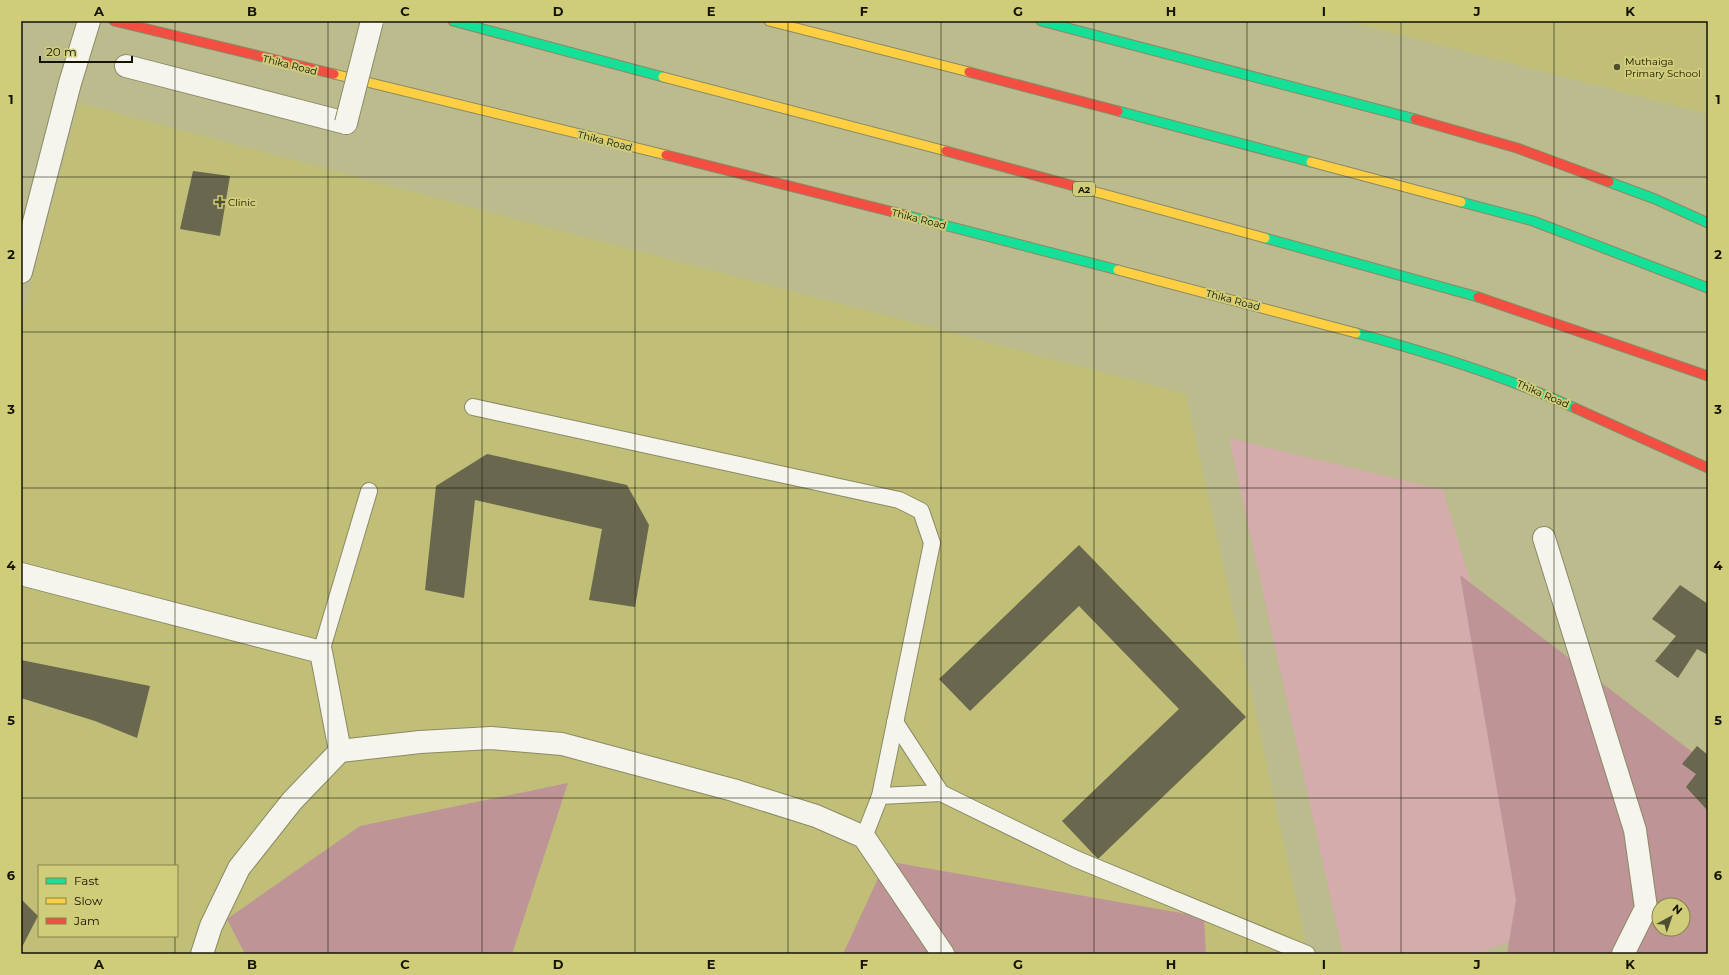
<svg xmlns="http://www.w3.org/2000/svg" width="1729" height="975" font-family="Montserrat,sans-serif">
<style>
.built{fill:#c1bf77;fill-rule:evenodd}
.green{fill:#d3acab}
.forest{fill:#be9496;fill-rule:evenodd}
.building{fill:#69674e}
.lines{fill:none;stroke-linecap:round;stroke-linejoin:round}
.lane-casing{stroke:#8a8a65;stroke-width:18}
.street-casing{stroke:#8a8a65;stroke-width:24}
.fast-casing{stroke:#8a8a65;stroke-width:11}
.slow-casing{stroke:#8a8a65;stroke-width:11}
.jam-casing{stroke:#8a8a65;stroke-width:11}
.lane{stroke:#f5f5ee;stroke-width:16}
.street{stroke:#f5f5ee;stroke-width:22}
.fast{stroke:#16e098;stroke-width:9}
.slow{stroke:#ffcf43;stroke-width:9}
.jam{stroke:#f24e42;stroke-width:9}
.street-bridge-casing{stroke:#8a8a65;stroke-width:24;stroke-linecap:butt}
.street-bridge{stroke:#f5f5ee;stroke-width:22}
.grid{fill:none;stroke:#141300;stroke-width:1;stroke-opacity:0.55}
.poi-dot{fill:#4f4e32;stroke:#d0cd7a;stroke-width:1.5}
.labels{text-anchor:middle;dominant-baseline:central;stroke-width:4;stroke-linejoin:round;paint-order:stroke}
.shield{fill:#d0cd7a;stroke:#4c4b25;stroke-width:1}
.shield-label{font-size:9px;font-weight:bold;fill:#141300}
.poi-label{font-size:10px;fill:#141300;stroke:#d0cd7a;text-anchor:start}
.street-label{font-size:10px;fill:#141300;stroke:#d0cd7a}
.neatline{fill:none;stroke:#141300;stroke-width:1.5}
.grid-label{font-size:13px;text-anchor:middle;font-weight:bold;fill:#141300}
</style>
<rect width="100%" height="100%" fill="#bcbb8e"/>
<g class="built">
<polygon points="1346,21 1708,21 1708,114"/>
<path d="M79,103L541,226L1186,394L1308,954H21V322ZM39,866H177V936H39Z"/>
</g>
<polygon class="green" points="1229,438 1443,490 1570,918 1478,954 1343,954"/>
<g class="forest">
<path d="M1460,575L1708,764V954H1507L1516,900ZM1659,905H1683V929H1659Z"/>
<polygon points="568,783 512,954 245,954 227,919 360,826"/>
<polygon points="886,861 1204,917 1206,954 843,954"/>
</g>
<g class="building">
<polygon points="193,171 230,176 220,236 180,229"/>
<polygon points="487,454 627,485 649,525 635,607 589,600 602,529 475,500 464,598 425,590 436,486"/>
<polygon points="1079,545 1246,717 1098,859 1062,821 1179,709 1079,606 970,711 939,679"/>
<polygon points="1680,585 1708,604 1708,655 1697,649 1678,678 1655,661 1676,636 1652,619"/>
<polygon points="21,660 150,686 137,738 95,721 21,698"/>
<polygon points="1697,746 1708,755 1708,811 1686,787 1696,774 1682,764"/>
<polygon points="21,899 38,916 21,949"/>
</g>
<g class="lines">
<g class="lane-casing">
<g id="lane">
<polyline points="473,407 899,500 921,511 932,543 880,796 864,837"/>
<polyline points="321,652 369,491"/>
<polyline points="895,722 941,793 1076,859 1307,954"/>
<polyline points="880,796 941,793"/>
</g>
</g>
<g class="street-casing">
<g id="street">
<polyline points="126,66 346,123"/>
<polyline points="21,272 70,83 89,21"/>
<polyline points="1544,538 1635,830 1646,908 1623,954"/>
<polyline points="21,574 321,652 340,751 420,742 491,738 562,744 733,790 816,816 864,837 943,954"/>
<polyline points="202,954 211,926 239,868 292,801 340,751"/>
</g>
</g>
<g class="fast-casing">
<g id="fast">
<polyline points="453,21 663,77"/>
<polyline points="1041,21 1415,119"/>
<polyline points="1118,111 1311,162"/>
<polyline points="1609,182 1655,199 1708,223"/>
<polyline points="1461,202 1533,221 1708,288"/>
<polyline points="905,215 1118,270"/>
<polyline points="1265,238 1478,297"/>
<path d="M1356,333C1431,353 1504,376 1575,408"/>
</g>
</g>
<g class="slow-casing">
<g id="slow">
<polyline points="769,21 969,72"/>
<polyline points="334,74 666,155"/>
<polyline points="663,77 946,151"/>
<polyline points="1311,162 1461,202"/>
<polyline points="1085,189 1265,238"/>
<polyline points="1118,270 1356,333"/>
</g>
</g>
<g class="jam-casing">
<g id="jam">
<polyline points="114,21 334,74"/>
<polyline points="969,72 1118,111"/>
<polyline points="1415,119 1517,148 1609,182"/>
<polyline points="946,151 1085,189"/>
<polyline points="666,155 905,215"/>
<polyline points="1478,297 1708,376"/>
<polyline points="1575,408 1708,468"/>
</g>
</g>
<use href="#lane" class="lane"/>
<use href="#street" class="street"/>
<use href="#fast" class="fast"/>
<use href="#slow" class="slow"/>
<use href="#jam" class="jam"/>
<g class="street-bridge-casing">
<polyline id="street-bridge" points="346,123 372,21"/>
</g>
<use href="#street-bridge" class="street-bridge"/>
</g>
<path class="grid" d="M175,21V866M328,21V954M482,21V954M635,21V954M788,21V954M941,21V954M1094,21V954M1247,21V954M1401,21V954M1554,21V954M21,177H1708M21,332H1708M21,488H1708M21,643H1708M21,798H1708M175,936V954"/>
<g class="poi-dot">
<circle cx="1617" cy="67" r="4"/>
<path d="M218 196h4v4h4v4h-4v4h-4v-4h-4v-4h4z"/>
</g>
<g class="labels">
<rect class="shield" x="1073" y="182" width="22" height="14" rx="3"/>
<g class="shield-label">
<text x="1084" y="189">A2</text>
</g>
<g class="poi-label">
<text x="1625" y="61">Muthaiga<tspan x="1625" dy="12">Primary School</tspan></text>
<text x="228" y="202">Clinic</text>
</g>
<g class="street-label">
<text transform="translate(290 65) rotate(14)">Thika Road</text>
<text transform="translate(605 141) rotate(14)">Thika Road</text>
<text transform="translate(919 219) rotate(14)">Thika Road</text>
<text transform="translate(1233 300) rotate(15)">Thika Road</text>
<text transform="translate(1543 394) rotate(23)">Thika Road</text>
</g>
</g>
<rect width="1729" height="975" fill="none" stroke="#d0cd7a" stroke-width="44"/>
<rect x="38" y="865" width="140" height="72" fill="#d0cd7a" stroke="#858349"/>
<rect x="46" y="878" width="20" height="6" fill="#16e098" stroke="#858349"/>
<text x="74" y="885" font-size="12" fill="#141300">Fast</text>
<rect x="46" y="898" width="20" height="6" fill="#ffcf43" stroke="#858349"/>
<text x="74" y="905" font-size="12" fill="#141300">Slow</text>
<rect x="46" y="918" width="20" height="6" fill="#f24e42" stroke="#858349"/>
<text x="74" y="925" font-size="12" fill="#141300">Jam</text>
<g transform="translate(1671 917) rotate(40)"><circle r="19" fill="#d0cd7a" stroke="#858349"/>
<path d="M0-3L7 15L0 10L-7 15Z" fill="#4f4e32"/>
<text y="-6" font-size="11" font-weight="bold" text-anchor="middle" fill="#141300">N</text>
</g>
<path d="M40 56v6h92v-6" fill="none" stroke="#141300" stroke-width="2"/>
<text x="46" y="56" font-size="12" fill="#141300" stroke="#d0cd7a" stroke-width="3" paint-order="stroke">20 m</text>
<rect x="22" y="22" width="1685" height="931" class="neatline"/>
<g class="grid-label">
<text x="99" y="16">A</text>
<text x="252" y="16">B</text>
<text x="405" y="16">C</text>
<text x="558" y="16">D</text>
<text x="711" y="16">E</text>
<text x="864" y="16">F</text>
<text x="1018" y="16">G</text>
<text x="1171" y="16">H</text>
<text x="1324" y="16">I</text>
<text x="1477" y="16">J</text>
<text x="1630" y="16">K</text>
<text x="11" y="104">1</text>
<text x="1718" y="104">1</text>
<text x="11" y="259">2</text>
<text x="1718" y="259">2</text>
<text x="11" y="414">3</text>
<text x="1718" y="414">3</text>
<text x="11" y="570">4</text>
<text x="1718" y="570">4</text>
<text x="11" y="725">5</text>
<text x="1718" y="725">5</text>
<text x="11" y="880">6</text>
<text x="1718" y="880">6</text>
<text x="99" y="969">A</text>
<text x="252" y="969">B</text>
<text x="405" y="969">C</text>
<text x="558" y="969">D</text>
<text x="711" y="969">E</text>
<text x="864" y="969">F</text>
<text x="1018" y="969">G</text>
<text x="1171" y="969">H</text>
<text x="1324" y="969">I</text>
<text x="1477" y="969">J</text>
<text x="1630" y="969">K</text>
</g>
</svg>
